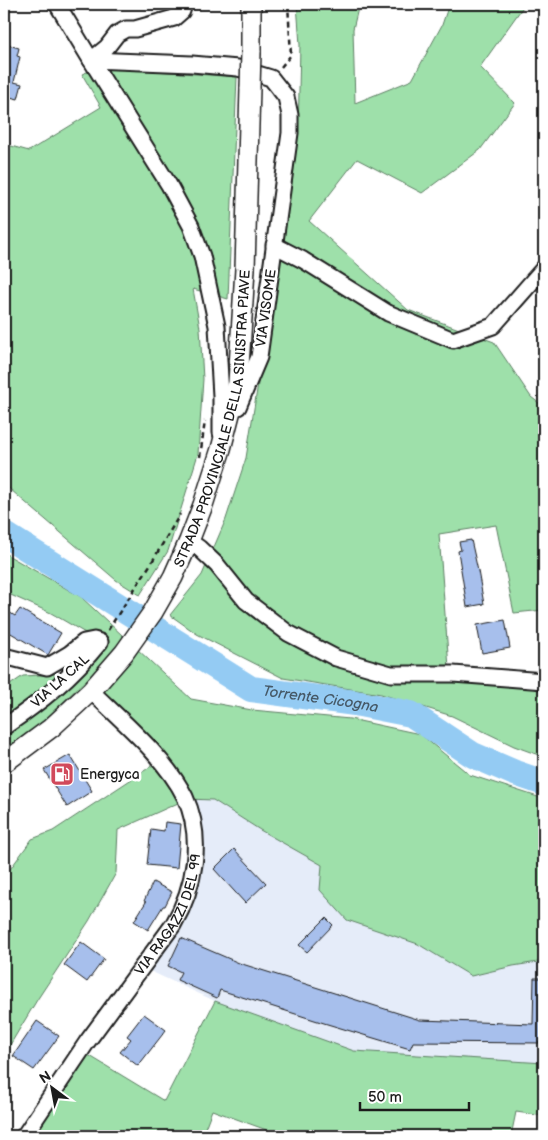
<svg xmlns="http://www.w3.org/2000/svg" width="548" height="1140" font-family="'Balsamiq Sans',sans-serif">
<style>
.built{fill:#e5ecf9}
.green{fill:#9ee0aa;stroke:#5d7e63}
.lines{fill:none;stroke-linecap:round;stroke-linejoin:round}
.river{stroke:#94cbf3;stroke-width:26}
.building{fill:#a7bfec;stroke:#1c1c1c}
.minor-casing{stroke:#1c1c1c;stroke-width:19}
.major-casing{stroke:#1c1c1c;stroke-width:22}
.path{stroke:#1c1c1c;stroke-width:2.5;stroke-dasharray:5 4;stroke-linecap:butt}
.minor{stroke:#fff;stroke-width:15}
.major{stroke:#fff;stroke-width:19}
.major-bridge-casing{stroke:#1c1c1c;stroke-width:22;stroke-linecap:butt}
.major-bridge{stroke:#fff;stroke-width:19}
.labels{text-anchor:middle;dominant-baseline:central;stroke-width:5;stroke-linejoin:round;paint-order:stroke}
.street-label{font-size:14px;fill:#1c1c1c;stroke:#fff}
.poi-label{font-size:14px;fill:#1c1c1c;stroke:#fff;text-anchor:start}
.water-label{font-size:15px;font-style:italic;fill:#465967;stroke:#fff}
</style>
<rect width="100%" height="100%" fill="#fff"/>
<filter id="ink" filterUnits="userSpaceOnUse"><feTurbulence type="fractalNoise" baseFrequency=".02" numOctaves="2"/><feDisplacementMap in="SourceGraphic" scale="10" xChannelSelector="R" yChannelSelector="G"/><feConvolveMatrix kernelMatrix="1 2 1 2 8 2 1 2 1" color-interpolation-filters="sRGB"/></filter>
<g filter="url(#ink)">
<polygon class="built" points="187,799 213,800 260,830 323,865 347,920 418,944 471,976 513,966 544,961 544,1066 395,1066 215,1001 139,966 172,919 187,886 191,843"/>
<g class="green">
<polygon points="297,4 359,4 353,29 355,103 412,80 442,25 449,4 525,4 480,67 515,103 480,150 422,193 357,159 309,221 408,310 494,342 531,397 544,407 544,610 514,613 496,525 439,534 449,668 544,684 544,757 514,746 452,716 381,694 283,678 197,634 170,615 202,575 226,519 246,458 298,136 300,45"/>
<polygon points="99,67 237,77 228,299 193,289 200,328 203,379 198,454 168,551 140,595 116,580 4,484 4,144 29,151 101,107 82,74"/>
<polygon points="4,553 81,597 191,699 252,710 350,719 420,734 470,775 544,799 544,961 513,966 471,976 418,944 347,920 320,890 322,865 260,830 213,800 187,799 118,830 116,873 89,921 37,1000 4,1055 4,879 8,872 32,839 53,831 156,763 85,681 39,725 4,749 4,689 23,676 76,673 104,644 51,613 4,592"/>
<polygon points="215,1001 354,1051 544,1063 544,1116 516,1112 511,1136 283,1136 212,1110 202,1136 22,1136 80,1050 164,1101"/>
</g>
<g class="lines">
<path class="river" id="s1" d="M4,534L251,689L355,703L411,714L473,755L515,773L544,783"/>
</g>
<g class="building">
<polygon points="8,45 19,48 17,56 20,57 14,82 22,84 18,99 10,97 8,105 4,104 4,52 6,53"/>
<polygon points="471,540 478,571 484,604 467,607 458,551 461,550 459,542"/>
<polygon points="4,609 15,616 20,609 61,633 48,655 4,629"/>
<polygon points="505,620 510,648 482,653 477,625"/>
<polygon points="70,755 92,791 67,807 44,770"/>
<polygon points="165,822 181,824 177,868 147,865 151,829 164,831"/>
<polygon points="234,849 266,883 245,903 214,869"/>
<polygon points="153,882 172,892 165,906 163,906 148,930 134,921 146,902 144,901"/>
<polygon points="326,918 333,925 307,952 299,945"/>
<polygon points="181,938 239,963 420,1020 533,1024 534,978 544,978 544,1043 413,1042 410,1049 324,1023 220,990 217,998 177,980 181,972 168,966"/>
<polygon points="81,942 104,959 87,982 64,965"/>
<polygon points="144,1014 166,1030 138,1066 120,1052 131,1039 127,1036"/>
<polygon points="37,1021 59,1036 34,1070 13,1056"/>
</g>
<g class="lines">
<g class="minor-casing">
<g id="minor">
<polyline points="57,4 91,60 169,185 191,226 202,256 217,326 221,396 221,433"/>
<polyline points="91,60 192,64 238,68 271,78 286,97 290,115 290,133 259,357 238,407"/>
<polyline points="91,60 107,47 117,34 126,29 135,29 174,18 182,11 184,4"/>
<polyline points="274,245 303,260 388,313 453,340 493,326 544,268"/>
<polyline points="189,541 199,548 217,565 246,601 288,633 336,658 391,674 453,674 544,681"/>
<path d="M4,656L47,667L69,654L84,642L94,640L100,642C71,678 42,701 4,727"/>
<path id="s2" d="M24,1136L87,1042L173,925C195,887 204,838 185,797C166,758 122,721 91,691"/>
</g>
</g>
<g class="major-casing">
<g id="major">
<polyline points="251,52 251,4"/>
<path id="s3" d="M4,763L51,728L91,691L124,653L153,612L173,577L189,541L203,505L221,449L238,383L245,269L250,88"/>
</g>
</g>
<g class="path">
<polyline points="281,67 291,55 288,4"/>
<polyline points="200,457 205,421"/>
<polyline points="108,630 152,562 180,514"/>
</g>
<use href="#minor" class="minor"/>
<use href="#major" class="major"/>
<g class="major-bridge-casing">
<polyline id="major-bridge" points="250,88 251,52"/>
</g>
<use href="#major-bridge" class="major-bridge"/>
</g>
</g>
<defs>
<g id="fuel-square" transform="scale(1.25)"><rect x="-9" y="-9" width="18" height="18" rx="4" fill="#d1495b" stroke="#fff"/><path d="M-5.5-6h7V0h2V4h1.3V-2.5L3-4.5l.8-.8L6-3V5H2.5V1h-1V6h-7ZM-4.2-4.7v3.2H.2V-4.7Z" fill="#fff"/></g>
</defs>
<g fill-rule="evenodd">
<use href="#fuel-square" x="62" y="774"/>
</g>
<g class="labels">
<g class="street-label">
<text transform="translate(266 308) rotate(-82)">VIA VISOME</text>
<text stroke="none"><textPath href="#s3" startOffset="419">STRADA PROVINCIALE DELLA SINISTRA PIAVE</textPath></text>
<text transform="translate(60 681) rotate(-42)">VIA LA CAL</text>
<text stroke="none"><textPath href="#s2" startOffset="266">VIA RAGAZZI DEL 99</textPath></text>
</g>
<g class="poi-label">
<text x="80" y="774">Energyca</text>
</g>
<g class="water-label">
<text stroke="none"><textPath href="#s1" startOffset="362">Torrente Cicogna</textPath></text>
</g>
</g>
<rect width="548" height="1140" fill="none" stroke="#fff" stroke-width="20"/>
<rect x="10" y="10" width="528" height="1120" fill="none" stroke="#1c1c1c" stroke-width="2" filter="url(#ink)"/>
<g transform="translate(52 1088) rotate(328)" stroke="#ffffff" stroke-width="4" paint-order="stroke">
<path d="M0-4L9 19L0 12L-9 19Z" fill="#1c1c1c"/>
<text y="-8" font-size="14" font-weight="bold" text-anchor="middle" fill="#1c1c1c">N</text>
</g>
<path d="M360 1102v8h109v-8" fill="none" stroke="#1c1c1c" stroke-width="2.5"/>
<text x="368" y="1102" font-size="15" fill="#1c1c1c" stroke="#ffffff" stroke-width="4" paint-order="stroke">50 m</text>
</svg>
